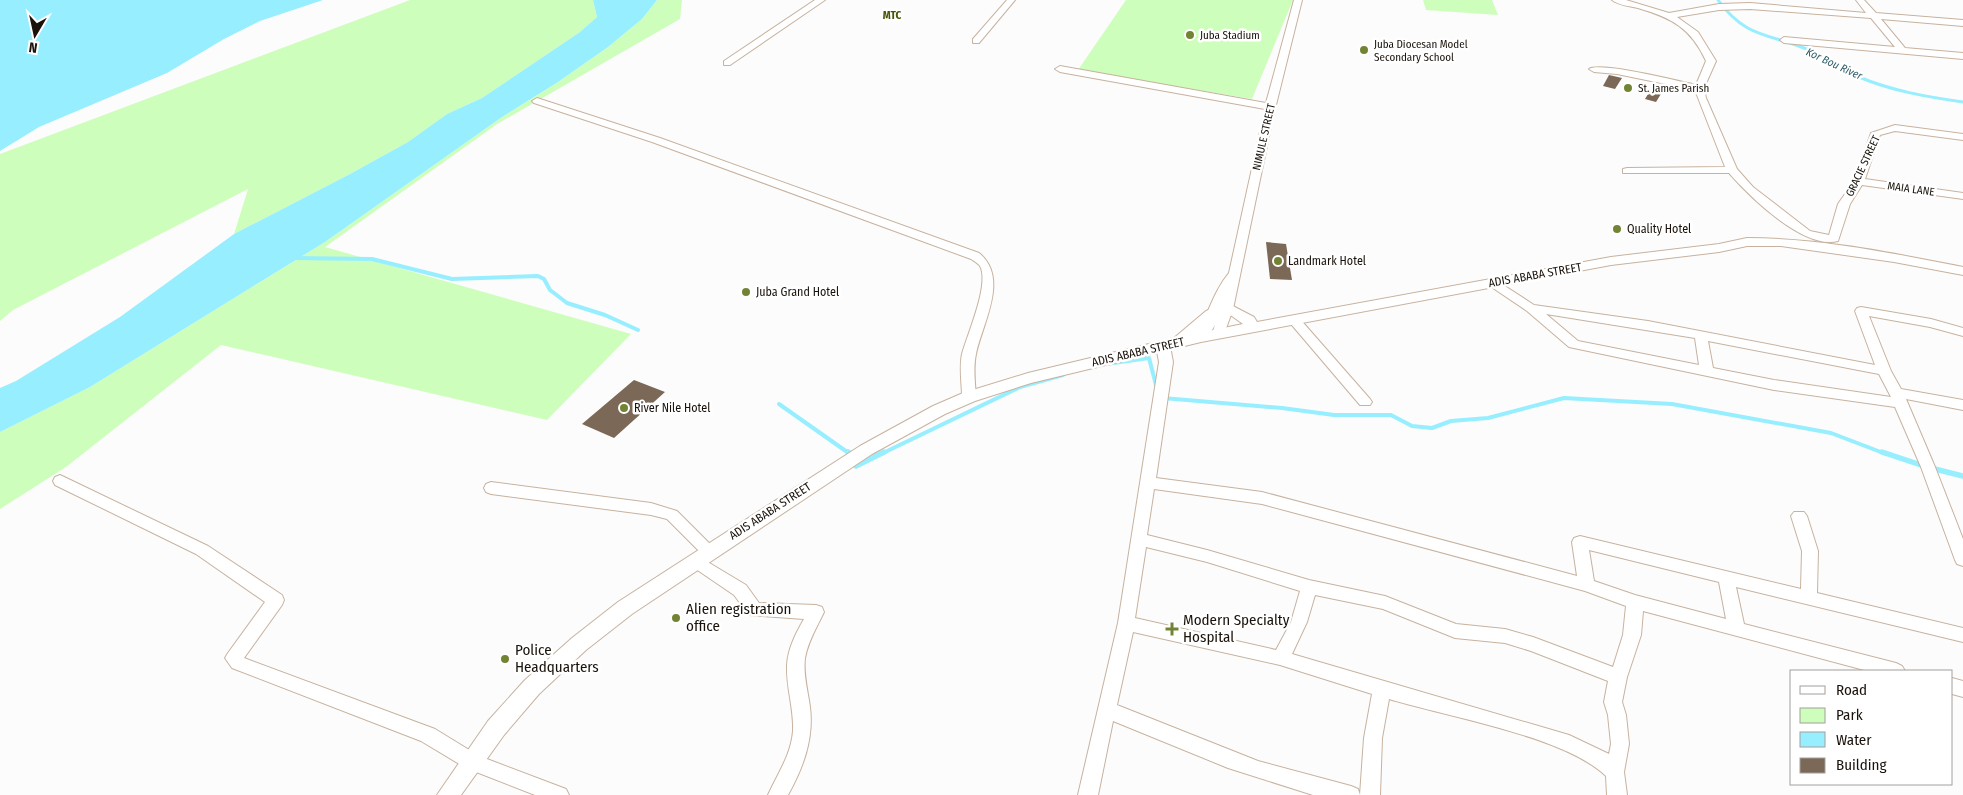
<svg xmlns="http://www.w3.org/2000/svg" width="1963" height="795" font-family="'Fira Sans Condensed',sans-serif">
<style>
.green{fill:#cefebb}
.water{fill:#97eefe}
.lines{fill:none;stroke-linecap:round;stroke-linejoin:round}
.stream-far2{stroke:#97eefe;stroke-width:3}
.stream-far1{stroke:#97eefe;stroke-width:4}
.stream{stroke:#97eefe;stroke-width:5.5}
.building{fill:#7b6857}
.minor-casing{stroke:#c7b29f;stroke-width:2}
.tertiary-casing{stroke:#c7b29f;stroke-width:2}
.minor{fill:#fff;fill-rule:evenodd}
.tertiary{fill:#fff;fill-rule:evenodd}
.poi-dot{fill:#728433;stroke:#fff;stroke-width:2}
.labels{text-anchor:middle;dominant-baseline:central;stroke-width:5;stroke-linejoin:round;paint-order:stroke}
.far-neighbourhood-label{font-size:11px;font-weight:bold;fill:#485602;stroke:#fff}
.far-poi-label{font-size:11px;fill:#1a120b;stroke:#fff;text-anchor:start}
.far-water-label{font-size:11px;font-style:italic;fill:#2d5f68;stroke:#fff}
.far-street-label{font-size:11px;fill:#1a120b;stroke:#fff}
.poi-label{font-size:12px;fill:#1a120b;stroke:#fff;text-anchor:start}
.street-label{font-size:12px;fill:#1a120b;stroke:#fff}
.near-poi-label{font-size:15px;fill:#1a120b;stroke:#fff;text-anchor:start}
</style>
<rect width="100%" height="100%" fill="#fcfcfc"/>
<g class="green">
<polygon points="410,0 593,0 597,17 580,32 482,98 447,114 408,142 350,174 234,234 248,189 13,310 0,321 0,154"/>
<polygon points="657,0 682,0 680,19 497,124 325,247 631,334 547,420 221,345 66,467 0,509 0,432 90,387 325,242 502,117 558,82 608,47 642,19"/>
<polygon points="1126,0 1293,0 1252,99 1078,70"/>
<polygon points="1423,0 1492,0 1498,15 1426,10"/>
</g>
<g class="water">
<polygon points="0,0 323,0 260,21 224,39 167,73 39,127 0,151"/>
<polygon points="593,0 657,0 642,19 608,47 558,82 502,117 325,242 90,387 0,432 0,388 16,381 120,317 234,234 350,174 408,142 447,114 482,98 580,32 597,17"/>
</g>
<g class="lines">
<path class="stream-far2" d="M1718,0C1746,39 1769,33 1809,50C1826,58 1841,70 1859,77C1892,91 1928,97 1963,102"/>
<g class="stream-far1">
<polyline points="292,258 372,259 452,279 538,276 544,279 550,290 567,303 605,315 638,330"/>
<polyline points="1106,364 1149,358 1157,389"/>
<polyline points="1163,398 1282,408 1334,415 1391,415 1412,426 1432,428 1451,421 1488,418 1564,398 1672,404 1831,433 1886,454"/>
<polyline points="779,404 850,454"/>
<polyline points="881,454 1020,387 1063,375"/>
</g>
<g class="stream">
<polyline points="848,452 853,456"/>
<polyline points="1882,452 1924,466"/>
<polyline points="856,466 884,452"/>
<polyline points="1931,468 1963,476"/>
</g>
</g>
<g class="building">
<polygon points="1609,75 1622,78 1615,89 1603,86"/>
<polygon points="1653,86 1664,89 1656,102 1645,99"/>
<polygon points="1266,242 1286,244 1292,280 1270,279"/>
<polygon points="634,380 665,392 614,438 582,424"/>
</g>
<g class="lines">
<g class="minor-casing">
<g id="minor">
<polygon points="815,0 825,0 730,65 724,65 724,61"/>
<polygon points="1007,0 1015,0 979,43 973,43 973,39"/>
<path d="M1294,0H1302L1273,117L1233,309L1223,337L1218,338L1212,334L1215,325L1206,340H1196L1195,337C1208,316 1213,292 1229,273L1265,109L1060,72L1055,69L1060,66L1266,103Z"/>
<path d="M1612,0H1626L1669,13L1719,4L1750,3L1866,13L1856,0H1864L1876,13L1963,20V26L1881,19L1905,48L1963,53V59L1784,43L1780,40L1784,37L1895,47L1871,18L1750,9L1719,10L1677,17L1698,32L1716,61L1704,88L1706,98L1737,169L1753,187L1810,231L1829,235L1838,204L1854,181L1871,133L1895,125L1963,134V140L1895,131L1880,135L1865,179L1963,193V199L1862,185L1850,204L1838,241C1804,250 1750,197 1729,173H1623V169L1627,168L1725,167L1695,90L1617,74L1594,72L1589,69C1599,61 1679,81 1696,85L1706,61C1691,28 1672,18 1638,8C1629,6 1618,5 1612,0Z"/>
<path d="M537,98L660,138L979,253C1010,278 982,324 976,354C973,368 975,383 976,397L974,400L969,402L962,397C962,383 959,368 962,354C967,335 990,284 980,266C978,263 974,261 971,259L652,142L534,103L532,101Z"/>
<path d="M1494,279L1534,305L1648,321L1875,365L1855,311L1857,308L1861,307L1931,319L1963,328V336L1930,327L1869,316L1891,371L1901,389L1963,400V410L1906,399L1935,467L1963,539V566L1957,564L1955,560L1921,467L1895,407L1774,390L1569,347L1527,311L1490,286L1488,283L1490,280ZM1546,314L1695,338L1699,365L1578,341ZM1708,341L1879,374L1891,397L1774,380L1713,368Z"/>
<polygon points="1295,317 1299,318 1370,399 1372,402 1370,405 1360,405 1291,324 1289,321"/>
<path d="M1163,342L1170,346L1173,362L1156,478L1262,492L1577,576L1572,542L1574,538L1580,536L1801,589L1802,551L1791,516L1794,512H1804L1807,516L1818,551L1817,593L1963,628V642L1736,587L1744,624L1896,663L1902,666L1905,671H1868L1643,611L1641,635L1627,677L1622,702L1626,715L1629,744L1624,772L1627,795H1607L1606,776C1564,736 1448,717 1389,699L1382,738L1380,795H1313L1228,768L1113,721L1098,795H1078L1118,623L1159,362L1156,346ZM1154,489L1262,504L1585,591L1626,606L1623,635L1613,667L1533,637L1505,629L1456,624L1385,596L1309,580L1207,550L1147,535ZM1146,547L1207,562L1300,591L1291,622L1276,650L1135,618ZM1589,550L1719,582L1726,619L1635,595L1594,581ZM1315,595L1383,609L1455,638L1505,643L1531,651L1608,681L1604,702L1608,715L1611,744L1609,754L1569,735L1292,654L1307,622ZM1133,632L1280,665L1372,694L1364,738L1360,795L1358,789L1351,786L1258,761L1117,705Z"/>
<polygon points="60,475 208,546 282,595 284,600 282,605 244,658 435,729 479,756 566,789 569,795 535,795 466,768 421,741 232,668 225,658 228,653 265,602 196,554 55,485 53,481 55,477"/>
<polygon points="491,482 651,503 677,511 717,551 715,555 709,557 703,555 667,519 651,515 491,494 486,492 484,488 486,484"/>
<path d="M696,555L746,585L759,603L816,605L822,607L824,612C817,627 808,641 805,658C803,675 808,691 810,707C814,739 803,768 788,795H768C778,773 791,755 793,731C794,708 786,687 787,665C788,648 796,633 804,619L749,615L734,595L690,565L688,561L690,557Z"/>
<polygon points="1952,678 1963,681 1963,697 1952,694"/>
</g>
</g>
<g class="tertiary-casing">
<path id="tertiary" d="M1747,238C1819,238 1892,253 1963,267V275L1894,262L1781,246H1747L1719,252L1611,265L1201,342L1031,383L975,401L945,414L872,454L632,614L586,650L539,694L504,735L461,795H437L488,721L525,680L572,638L618,602L860,446L933,406L963,393L1028,373L1174,338L1206,311L1211,309L1218,314L1199,333L1243,324L1222,309L1224,306L1229,304L1254,317L1257,322L1611,257L1719,244Z"/>
</g>
<use href="#minor" class="minor"/>
<use href="#tertiary" class="tertiary"/>
</g>
<g class="poi-dot">
<circle cx="1190" cy="35" r="5"/>
<circle cx="1364" cy="50" r="5"/>
<circle cx="1628" cy="88" r="5"/>
<circle cx="1617" cy="229" r="5"/>
<circle cx="1278" cy="261" r="5"/>
<circle cx="746" cy="292" r="5"/>
<circle cx="624" cy="408" r="5"/>
<circle cx="676" cy="618" r="5"/>
<path d="M1169.5 621.5h5v5h5v5h-5v5h-5v-5h-5v-5h5z"/>
<circle cx="505" cy="659" r="5"/>
</g>
<g class="labels">
<g class="far-neighbourhood-label">
<text x="892" y="15">MTC</text>
</g>
<g class="far-poi-label">
<text x="1200" y="35">Juba Stadium</text>
<text x="1374" y="44">Juba Diocesan Model<tspan x="1374" dy="13">Secondary School</tspan></text>
<text x="1638" y="88">St. James Parish</text>
</g>
<g class="far-water-label">
<text transform="translate(1834 64) rotate(25)">Kor Bou River</text>
</g>
<g class="far-street-label">
<text transform="translate(1264 137) rotate(-77)">NIMULE STREET</text>
<text transform="translate(1863 166) rotate(-65)">GRACIE STREET</text>
<text transform="translate(1911 189) rotate(8)">MAIA LANE</text>
</g>
<g class="poi-label">
<text x="1627" y="229">Quality Hotel</text>
<text x="1288" y="261">Landmark Hotel</text>
<text x="756" y="292">Juba Grand Hotel</text>
<text x="634" y="408">River Nile Hotel</text>
</g>
<g class="street-label">
<text transform="translate(1535 275) rotate(-10)">ADIS ABABA STREET</text>
<text transform="translate(1138 352) rotate(-13)">ADIS ABABA STREET</text>
<text transform="translate(770 511) rotate(-33)">ADIS ABABA STREET</text>
</g>
<g class="near-poi-label">
<text x="686" y="609">Alien registration<tspan x="686" dy="17">office</tspan></text>
<text x="1183" y="620">Modern Specialty<tspan x="1183" dy="17">Hospital</tspan></text>
<text x="515" y="650">Police<tspan x="515" dy="17">Headquarters</tspan></text>
</g>
</g>
<rect x="1790" y="670" width="162" height="115" fill="#ffffff" stroke="#a3a09d"/>
<rect x="1800" y="686" width="25" height="8" fill="#ffffff" stroke="#a3a09d"/>
<text x="1836" y="695" font-size="15" fill="#1a120b">Road</text>
<rect x="1800" y="708" width="25" height="15" fill="#cefebb" stroke="#a3a09d"/>
<text x="1836" y="720" font-size="15" fill="#1a120b">Park</text>
<rect x="1800" y="732" width="25" height="15" fill="#97eefe" stroke="#a3a09d"/>
<text x="1836" y="745" font-size="15" fill="#1a120b">Water</text>
<rect x="1800" y="758" width="25" height="15" fill="#7b6857" stroke="#a3a09d"/>
<text x="1836" y="770" font-size="15" fill="#1a120b">Building</text>
<g transform="translate(35 35) rotate(189)" stroke="#ffffff" stroke-width="4" paint-order="stroke">
<path d="M0-4L9 19L0 12L-9 19Z" fill="#1a120b"/>
<text y="-8" font-size="14" font-weight="bold" text-anchor="middle" fill="#1a120b">N</text>
</g>
</svg>
